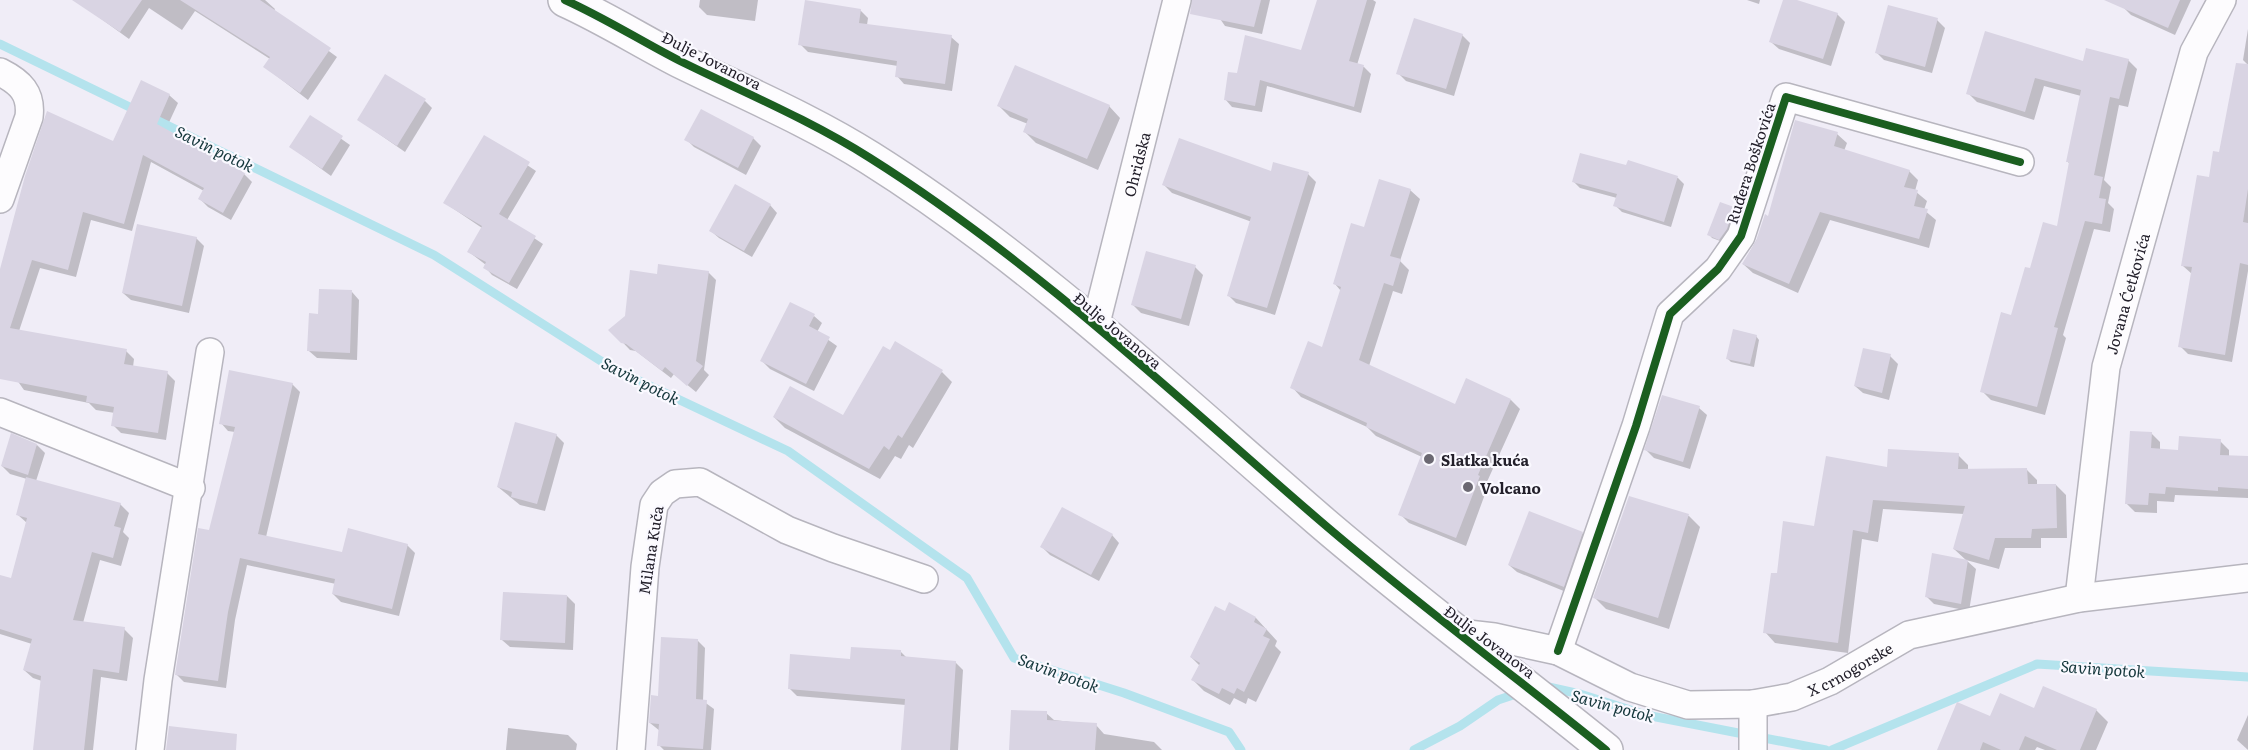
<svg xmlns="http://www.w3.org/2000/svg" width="2248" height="750" font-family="Literata,serif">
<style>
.shadow{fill:#0003}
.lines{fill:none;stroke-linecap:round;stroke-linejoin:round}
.stream{stroke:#b4e3ed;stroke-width:9}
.building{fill:#d9d4e3}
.minor-casing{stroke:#b7b5be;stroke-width:30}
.tertiary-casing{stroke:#b7b5be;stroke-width:36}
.minor{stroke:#fdfcfe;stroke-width:27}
.tertiary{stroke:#fdfcfe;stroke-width:33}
.cycleway-casing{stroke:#faf9ff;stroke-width:11}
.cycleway{stroke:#1b5e20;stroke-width:8}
.poi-dot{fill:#6b6872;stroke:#faf9ff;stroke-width:2}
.labels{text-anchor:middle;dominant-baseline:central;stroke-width:4.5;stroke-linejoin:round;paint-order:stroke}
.street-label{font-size:15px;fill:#23202b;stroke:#faf9ff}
.poi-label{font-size:15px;font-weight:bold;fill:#23202b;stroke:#faf9ff;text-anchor:start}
.water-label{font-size:16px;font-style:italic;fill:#15373c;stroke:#faf9ff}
</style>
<rect width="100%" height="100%" fill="#f0edf7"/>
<g class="shadow">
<polygon points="95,0 265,0 275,9 274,11 337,57 308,100 265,67 270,59 195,11 182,30 149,8 129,39 89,10"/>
<polygon points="700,0 758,0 755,21 707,15 699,7"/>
<polygon points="1207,0 1270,0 1262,34 1225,26"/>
<polygon points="1318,0 1373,0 1376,2 1357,65 1364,67 1371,74 1361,113 1267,86 1262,112 1232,107 1225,99 1302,52"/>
<polygon points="1747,0 1760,0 1759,4"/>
<polygon points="1784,0 1837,14 1845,22 1831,66 1779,49 1771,42"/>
<polygon points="2126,0 2191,0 2175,35 2131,15 2123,7"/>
<polygon points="860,10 868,18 867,25 951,37 959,44 952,91 904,84 897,76 898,66 808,52 800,44"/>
<polygon points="1937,20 1945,28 1932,73 1884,60 1876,52"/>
<polygon points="2248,29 2248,65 2243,60"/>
<polygon points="1462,35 1470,43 1454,96 1406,81 1398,73"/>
<polygon points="2128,60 2137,69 2128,107 2119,105 2104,180 2111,187 2108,203 2114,209 2110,232 2094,229 2063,335 2066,338 2045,415 1991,400 1982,391 2031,270 2058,228 2070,164 2067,161 2081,96 2044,86 2034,120 1977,102 1968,93 2084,63"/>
<polygon points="2248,90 2248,271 2232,362 2188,354 2180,346 2192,274 2183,266 2198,176 2211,178"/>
<polygon points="169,95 178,103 165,131 244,174 252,182 231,220 208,207 200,199 204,191 151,162 132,231 91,220 76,277 40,268 19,331 126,351 134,359 133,367 167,373 175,381 166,440 121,433 113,425 115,413 96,410 89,403 24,390 0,356 0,275 114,143"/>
<polygon points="425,101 432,108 405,152 359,120"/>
<polygon points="999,106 1109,106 1120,118 1098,170 1036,143 1025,132 1028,124 1010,117"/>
<polygon points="310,117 350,145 331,176 291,147"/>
<polygon points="1837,134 1847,143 1844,151 1909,171 1918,180 1915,191 1927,201 1924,210 1936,220 1929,248 1830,220 1798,293 1753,273 1743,264 1769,218"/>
<polygon points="485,137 536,171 507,220 543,244 517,289 492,275 485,267 486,265 469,252 482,228 445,203"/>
<polygon points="753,138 761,146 746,175 694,147 686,139"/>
<polygon points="1629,162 1678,178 1684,184 1671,227 1622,212 1615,205 1617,198 1580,188 1574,182 1627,167"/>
<polygon points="1272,173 1308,174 1316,182 1275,315 1236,303 1228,295 1252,222 1172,193 1164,185"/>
<polygon points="1410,190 1420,199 1400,261 1409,270 1402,294 1393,291 1369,366 1456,406 1511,400 1520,409 1486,484 1488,486 1466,546 1409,523 1400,514 1422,457 1376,436 1367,427 1301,397 1292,387 1323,349 1341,291 1335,284 1365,229"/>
<polygon points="770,205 777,213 752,257 719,238 711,231"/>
<polygon points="1733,209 1737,212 1730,233 1723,242 1712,238 1709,234"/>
<polygon points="196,238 204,246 189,313 131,300 123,293"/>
<polygon points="1195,267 1203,275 1189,326 1141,313 1133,305"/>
<polygon points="708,272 716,280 704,370 709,375 696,392 674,374 671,378 636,351 630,350 611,330 626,316 659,276"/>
<polygon points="352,292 359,300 357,360 317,358 309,351 319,315"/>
<polygon points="814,316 822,323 817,332 837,346 814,391 770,369 762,361"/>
<polygon points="1756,336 1759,340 1754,367 1731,362 1728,359"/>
<polygon points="1890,356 1898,364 1889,400 1863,393 1855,386"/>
<polygon points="942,372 952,382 913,448 909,445 901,459 895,456 880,479 785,428 774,417 844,417"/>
<polygon points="292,384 300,392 266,537 343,554 407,545 415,553 399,616 341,602 333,594 336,584 247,565 235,620 226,688 184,682 176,674 235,432 228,431 221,423"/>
<polygon points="1699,408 1707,415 1690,469 1654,458 1646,450"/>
<polygon points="2151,433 2160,442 2160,450 2179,451 2220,441 2229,450 2229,457 2248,458 2248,498 2175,495 2174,502 2157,501 2157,513 2135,512 2126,503"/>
<polygon points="556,435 564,443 545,511 520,505 498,487"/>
<polygon points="37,445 45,453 36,481 120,504 129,513 123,532 129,538 121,566 100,560 83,623 124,629 133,638 127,681 101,677 93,750 34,750 42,681 33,678 24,670 32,644 0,634 0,576 12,580 27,523 18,515 27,479 10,474 2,466"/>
<polygon points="1958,455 1968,465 1968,471 2027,470 2037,480 2037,485 2056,485 2066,495 2067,538 2041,538 2041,548 2005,548 1999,569 1966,560 1976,569 1969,611 1934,604 1926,596 1967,561 1954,549 1964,514 1883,509 1878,542 1862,539 1848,653 1775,643 1765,632 1778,575 1815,527 1888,469"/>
<polygon points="1630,498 1689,516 1700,527 1669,629 1606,609 1595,598"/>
<polygon points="1582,533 1590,541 1571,594 1517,572 1509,565"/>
<polygon points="1112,535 1119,543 1099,581 1050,555 1042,547"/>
<polygon points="567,596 575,604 573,650 510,647 502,640"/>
<polygon points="1225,613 1256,618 1277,641 1275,646 1281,652 1256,702 1248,698 1246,704 1234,698 1230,705 1204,691 1193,680 1200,666 1191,657"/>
<polygon points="697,640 705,648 703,701 714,709 711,750 664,750 659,745 660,731 650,723 660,698"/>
<polygon points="900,651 907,658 955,662 963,670 958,750 903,750 906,705 797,696 789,688 851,661"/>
<polygon points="2035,710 2096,710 2108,722 2096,750 2045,750 2037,747 2035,750 1940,750"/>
<polygon points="1046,713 1054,720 1096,725 1104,734 1154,742 1162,750 1011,750"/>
<polygon points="2248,715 2248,750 2237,740"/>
<polygon points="508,728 568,735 577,744 576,750 506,750"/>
</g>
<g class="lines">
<g class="stream">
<polyline points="0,44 434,255 612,368 788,451 967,578 1014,658 1124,693 1229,732 1241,750"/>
<polyline points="1544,686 1580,694 1646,715 1826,750"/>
<polyline points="1414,750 1460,726 1498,700 1522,692"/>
<polyline points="1832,750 2037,664 2248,677"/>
</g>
</g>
<g class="building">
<polygon points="72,0 142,0 120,32"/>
<polygon points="180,0 260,0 331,48 300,93 263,67 270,57"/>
<polygon points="805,0 861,9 859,23 952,35 945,84 895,77 897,61 798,45"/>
<polygon points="1192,0 1261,0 1254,27 1190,14"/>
<polygon points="1317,0 1367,0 1349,61 1364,65 1354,107 1260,80 1255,106 1224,100 1228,72 1237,73 1245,35 1301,50"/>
<polygon points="1783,0 1797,0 1838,13 1823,59 1769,42"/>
<polygon points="2104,0 2180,0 2168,28"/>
<polygon points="1888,5 1938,18 1925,67 1875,53"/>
<polygon points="1414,18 1463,34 1446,89 1396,74"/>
<polygon points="1985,31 2083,61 2086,48 2129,59 2119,99 2110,97 2094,175 2103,177 2099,198 2106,199 2102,224 2085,221 2054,327 2058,328 2037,407 1980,392 2001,312 2011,315 2025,267 2030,268 2043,222 2057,226 2069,162 2066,162 2081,90 2035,78 2025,112 1966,94"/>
<polygon points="2236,63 2248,64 2248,189 2243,222 2248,223 2248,265 2240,263 2225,355 2178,347 2192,267 2181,266 2197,175 2209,177 2213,151 2219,152"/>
<polygon points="1015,65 1110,105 1087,159 1023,132 1028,119 997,106"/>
<polygon points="385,74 426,99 397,146 357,120"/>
<polygon points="141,80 170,94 157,124 245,173 223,213 198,199 204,188 143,155 124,224 83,212 68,270 32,260 10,328 127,349 124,364 168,371 158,433 111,426 114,407 86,402 87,396 0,379 0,269 25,176 47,111 113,141"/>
<polygon points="701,109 754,137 738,168 684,140"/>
<polygon points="310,115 343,136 322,169 289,147"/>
<polygon points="1795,120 1838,132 1834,146 1910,170 1904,187 1918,190 1914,206 1928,209 1919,239 1820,212 1789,284 1742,264 1756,241 1765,214 1768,216"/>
<polygon points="484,135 530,162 499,214 536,236 509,283 483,268 486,262 467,252 482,226 443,203"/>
<polygon points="1179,138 1271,171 1273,162 1309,172 1267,308 1227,296 1251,217 1162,185"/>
<polygon points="1580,153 1626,165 1628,160 1678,176 1664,222 1613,206 1617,194 1572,182"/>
<polygon points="1379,179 1411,189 1390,256 1401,259 1393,286 1384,283 1359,360 1455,404 1466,378 1511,399 1478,475 1480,476 1456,538 1398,515 1422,453 1366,427 1367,423 1290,388 1308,341 1322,347 1341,287 1333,284 1351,223 1364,227"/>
<polygon points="735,184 771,204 744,251 709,231"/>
<polygon points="1720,202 1734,207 1727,229 1719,240 1707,235"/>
<polygon points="137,224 197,237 182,306 122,293"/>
<polygon points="1146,251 1196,265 1181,319 1131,305"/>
<polygon points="658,264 709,271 696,361 703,366 687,386 665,367 662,371 626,344 621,343 608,330 625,316 630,270 657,274"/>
<polygon points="319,289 352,290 350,353 307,351 309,313 318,314"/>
<polygon points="790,302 815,314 809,326 830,337 806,384 760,361"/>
<polygon points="1733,329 1757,335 1750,364 1726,359"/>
<polygon points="895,341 943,370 902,438 898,435 889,450 884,446 869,469 773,417 790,386 843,415 883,346 890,350"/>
<polygon points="1863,348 1891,354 1882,393 1854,386"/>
<polygon points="229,370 293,383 258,534 342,552 348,528 408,544 392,609 332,594 335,579 240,558 228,612 218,681 175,675 198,528 209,530 235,427 219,424"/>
<polygon points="1662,395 1700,406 1683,462 1644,450"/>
<polygon points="515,422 557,434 537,504 511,497 512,492 497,487"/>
<polygon points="2130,431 2152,432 2151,448 2178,450 2179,436 2221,439 2220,455 2248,456 2248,489 2218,487 2218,491 2166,487 2165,494 2149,493 2148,505 2125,504"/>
<polygon points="11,433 37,444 28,475 1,466"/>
<polygon points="1888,449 1959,453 1958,469 2027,468 2028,484 2056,484 2057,528 2032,529 2031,538 1995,538 1989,560 1953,549 1965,506 1873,500 1868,533 1853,530 1838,643 1763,633 1771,573 1777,573 1783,521 1814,526 1826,456 1887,467"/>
<polygon points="26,477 121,503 114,526 121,528 113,558 92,552 73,620 125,627 119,673 93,669 84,750 33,750 41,676 23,670 32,639 0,629 0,575 11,578 27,518 16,515"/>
<polygon points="1629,496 1689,514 1658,618 1593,598"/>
<polygon points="1062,507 1113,534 1091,575 1040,547"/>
<polygon points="1529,511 1583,532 1564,587 1508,565"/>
<polygon points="1932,553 1968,560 1961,604 1925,597"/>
<polygon points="503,592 567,595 565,643 500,640"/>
<polygon points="1229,602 1256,617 1254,622 1267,629 1263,636 1270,639 1244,692 1237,688 1234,694 1222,688 1219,694 1191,680 1200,663 1190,657 1215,606 1225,611"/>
<polygon points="661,637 698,639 696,699 707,700 703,749 657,746 659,724 649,723 651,695 658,696"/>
<polygon points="851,647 901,650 901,656 956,661 950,750 901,750 905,699 788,689 790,654 850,659"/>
<polygon points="2043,686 2097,709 2080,750 2057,750 2025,736 2019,750 2001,750 1983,742 1980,750 1937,750 1957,702 1990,716 2000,693 2034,708"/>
<polygon points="1011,710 1047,711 1047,720 1097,723 1095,750 1009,750"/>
<polygon points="169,726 237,734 236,750 166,750"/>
</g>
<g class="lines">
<g class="minor-casing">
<g id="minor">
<path d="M0,72C20,82 32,93 29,117L0,199"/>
<path id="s1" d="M1095,327L1177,0"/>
<polyline points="0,412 191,488"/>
<path id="s2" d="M2079,598L2106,367L2194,52L2222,0"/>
<path id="s3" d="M1459,633L1494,637L1558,651L1630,687L1688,705L1753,704L1792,697L1830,681L1909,635L2079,598L2248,578"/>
<polyline points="1558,651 1636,426 1670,314 1718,269 1741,236 1786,97 2020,162"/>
<polyline points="150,750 158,680 210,352"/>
<polyline points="631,750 645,567 654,505 662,493 675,484 700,482 787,530 833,548 924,579"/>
<polyline points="1753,750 1753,704"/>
</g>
</g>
<g class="tertiary-casing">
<path id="tertiary" d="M565,0C605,18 641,41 680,61C743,92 810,120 870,158C1032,260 1174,395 1318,519C1412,600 1511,673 1606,750"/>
</g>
<use href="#minor" class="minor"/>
<use href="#tertiary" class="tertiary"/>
<g class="cycleway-casing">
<g id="cycleway">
<path d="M565,0C605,18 641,41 680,61C743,92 810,120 870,158C1032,260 1174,395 1318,519C1412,600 1511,673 1606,750"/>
<polyline points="1558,651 1636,426 1670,314 1718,269 1741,236 1786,97 2020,162"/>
</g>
</g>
<use href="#cycleway" class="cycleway"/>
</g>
<g class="poi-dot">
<circle cx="1429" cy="459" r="6"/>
<circle cx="1468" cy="487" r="6"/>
</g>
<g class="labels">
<g class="street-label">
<text transform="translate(712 60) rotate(27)">Đulje Jovanova</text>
<text stroke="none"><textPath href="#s1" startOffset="168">Ohridska</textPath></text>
<text transform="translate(1750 163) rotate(-72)">Ruđera Boškovića</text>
<text stroke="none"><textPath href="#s2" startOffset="309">Jovana Ćetkovića</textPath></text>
<text transform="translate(1118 330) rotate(40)">Đulje Jovanova</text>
<text transform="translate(650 550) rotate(-81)">Milana Kuča</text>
<text transform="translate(1490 641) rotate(37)">Đulje Jovanova</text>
<text stroke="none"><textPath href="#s3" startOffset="411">X crnogorske</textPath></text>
</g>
<g class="poi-label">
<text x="1441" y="459">Slatka kuća</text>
<text x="1480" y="487">Volcano</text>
</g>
<g class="water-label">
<text transform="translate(215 148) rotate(26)">Savin potok</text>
<text transform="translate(641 380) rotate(27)">Savin potok</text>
<text transform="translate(2103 668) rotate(4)">Savin potok</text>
<text transform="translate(1059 672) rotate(20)">Savin potok</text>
<text transform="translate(1613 705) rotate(15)">Savin potok</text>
</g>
</g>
</svg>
